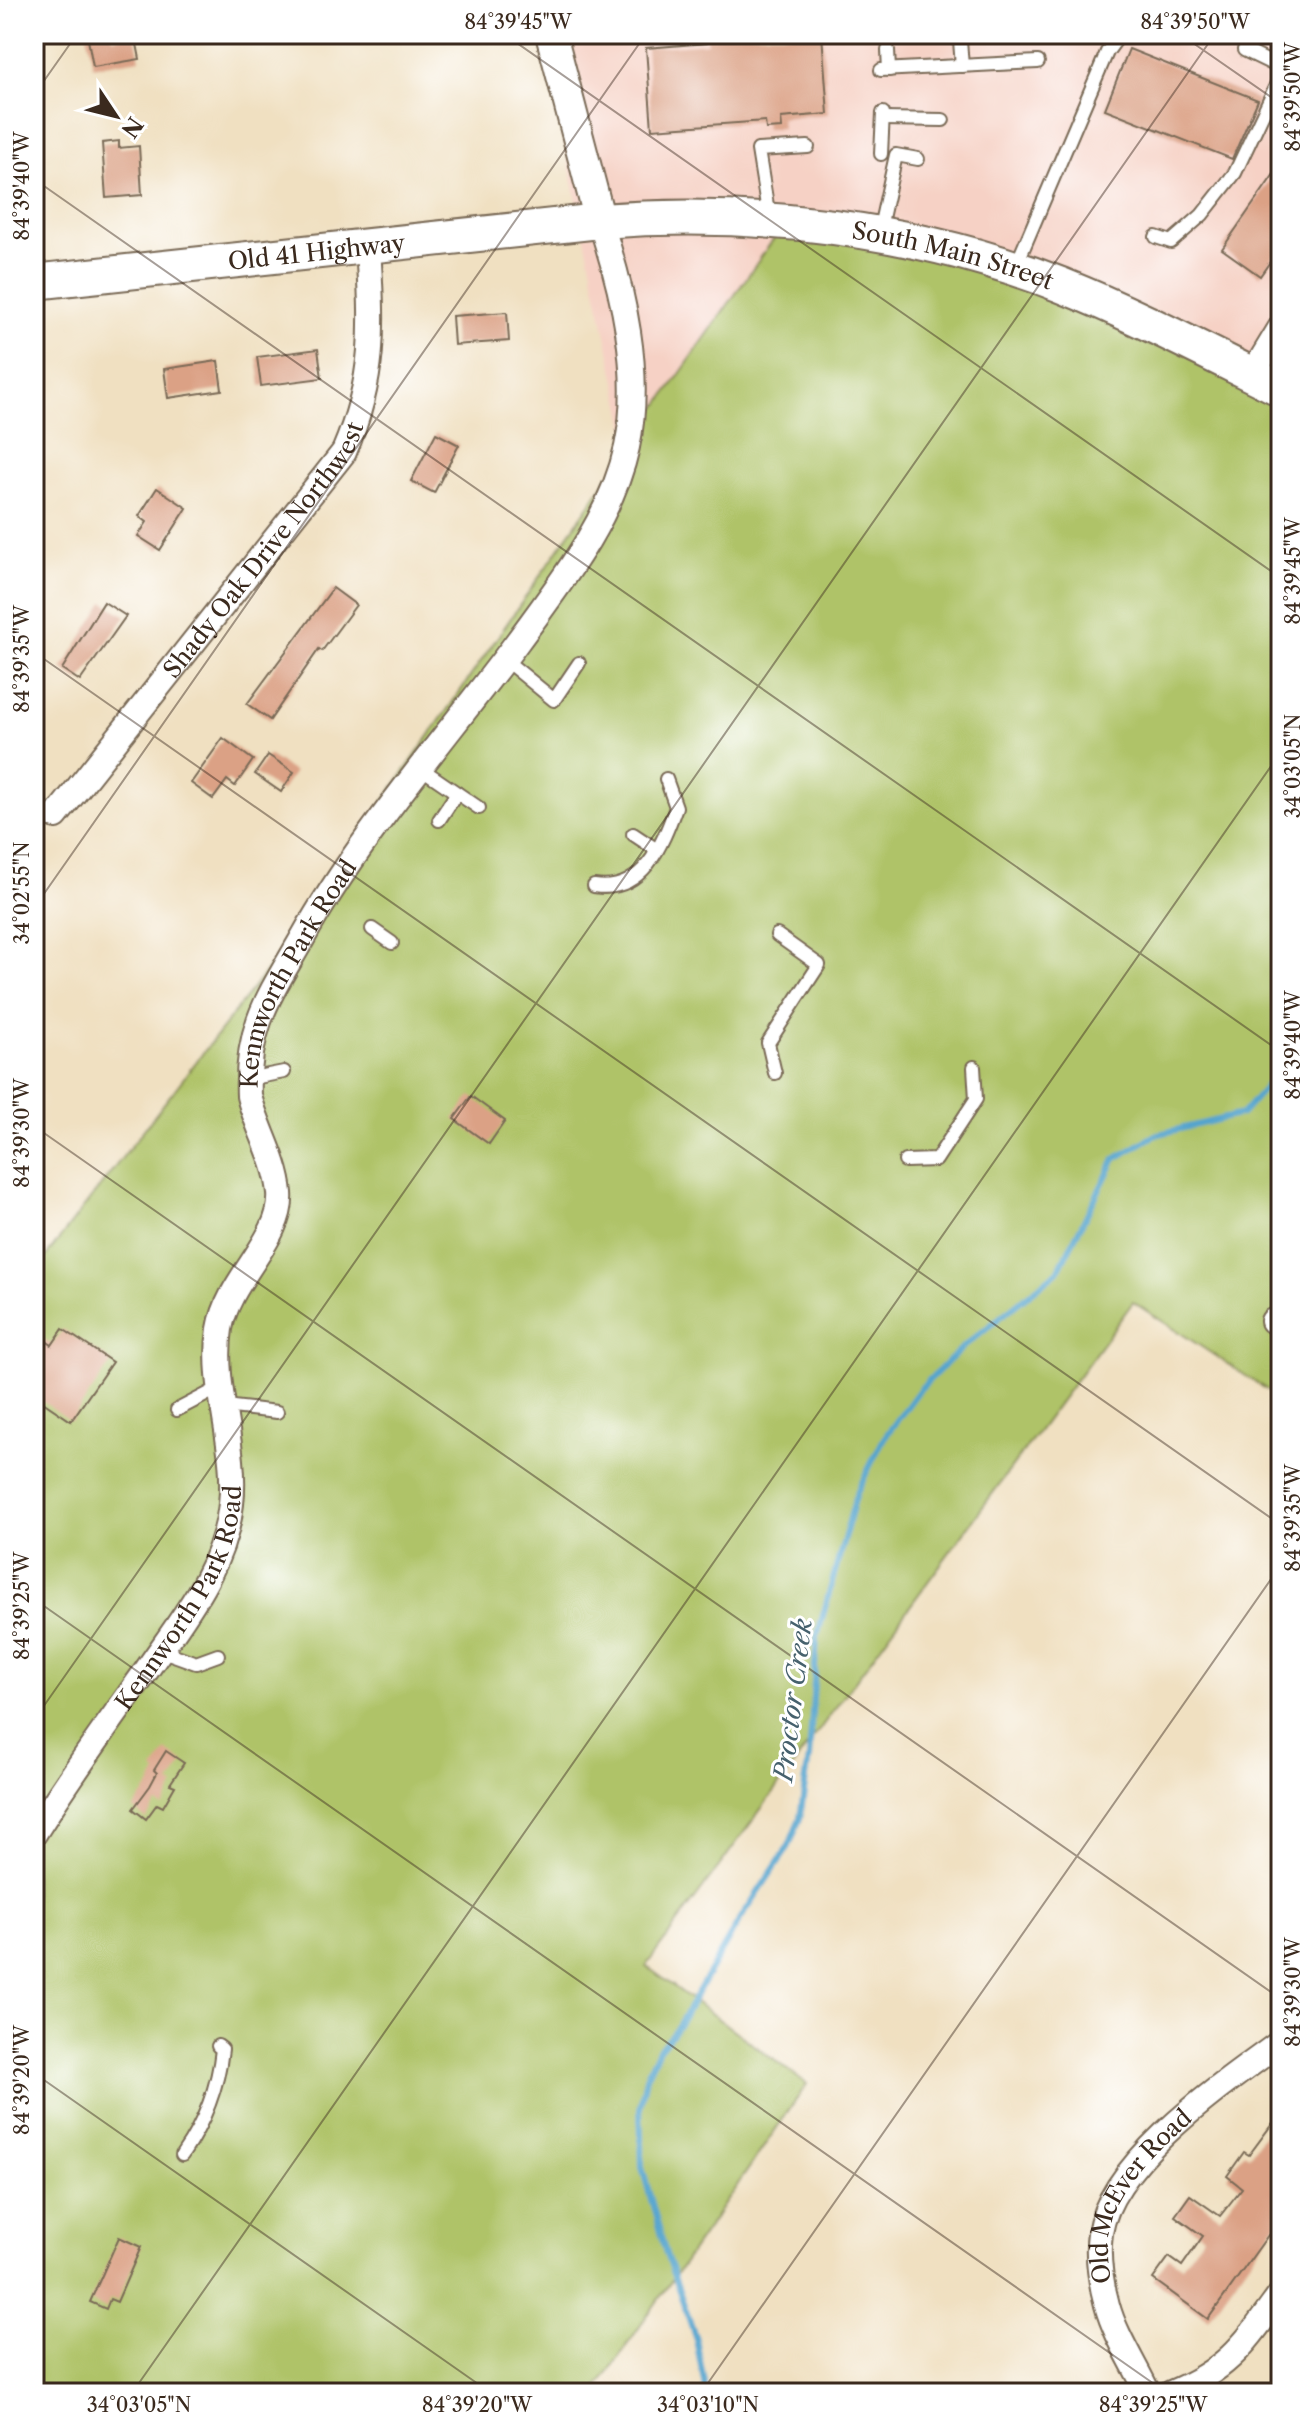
<svg xmlns="http://www.w3.org/2000/svg" width="1315" height="2427" font-family="'Libre Caslon Text',serif">
<style>
.built{fill:#f6d1c5}
.green{fill:#afc367;stroke:#757642;stroke-width:2}
.lines{fill:none;stroke-linecap:round;stroke-linejoin:round}
.stream{stroke:#54a4ce;stroke-width:6}
.building{fill:#dba185}
.service-casing{stroke:#7a6a57;stroke-width:16}
.minor-casing{stroke:#7a6a57;stroke-width:28}
.tertiary-casing{stroke:#7a6a57;stroke-width:34}
.secondary-casing{stroke:#7a6a57;stroke-width:38}
.service{stroke:#fff;stroke-width:12}
.minor{stroke:#fff;stroke-width:24}
.tertiary{stroke:#fff;stroke-width:30}
.secondary{stroke:#fff;stroke-width:34}
.ticks{fill:none;stroke:#3b2a1e;stroke-width:2;stroke-opacity:0.45}
.labels{text-anchor:middle;dominant-baseline:central;stroke-width:6;stroke-linejoin:round;paint-order:stroke}
.street-label{font-size:24px;fill:#3b2a1e;stroke:#fff}
.water-label{font-size:26px;font-style:italic;fill:#46616d;stroke:#fff}
.neatline{fill:none;stroke:#3b2a1e;stroke-width:3}
.ticks-label{font-size:20px;text-anchor:middle;fill:#3b2a1e}
</style>
<rect width="100%" height="100%" fill="#fff"/>
<filter id="ink" filterUnits="userSpaceOnUse"><feTurbulence type="fractalNoise" baseFrequency=".0125" numOctaves="2"/><feDisplacementMap in="SourceGraphic" scale="16" xChannelSelector="R" yChannelSelector="G"/><feConvolveMatrix kernelMatrix="1 2 1 2 8 2 1 2 1" color-interpolation-filters="sRGB"/></filter>
<filter id="wash" filterUnits="userSpaceOnUse"><feTurbulence type="fractalNoise" baseFrequency=".006" numOctaves="4" result="noise"/><feDisplacementMap in="SourceGraphic" scale="32" xChannelSelector="R" yChannelSelector="G"/><feGaussianBlur stdDeviation="1.8" result="paint"/><feColorMatrix in="noise" values="0 0 0 0 0 0 0 0 0 0 0 0 0 0 0 0 0 1.4 0 .05"/><feComposite in="paint" operator="in"/></filter>
<g filter="url(#wash)">
<rect width="100%" height="100%" fill="#f0e0c1"/>
<polygon class="built" points="541,34 1281,34 1281,387 778,234 630,447"/>
<polygon class="green" points="777,234 961,248 1281,387 1281,1399 1133,1302 646,1966 807,2084 594,2393 34,2393 34,1272 267,970"/>
<g class="lines">
<polyline class="stream" points="706,2393 696,2339 666,2254 642,2167 640,2106 646,2077 659,2049 678,2026 739,1921 789,1846 800,1818 809,1758 817,1637 857,1492 884,1438 920,1389 963,1347 1058,1271 1115,1159 1155,1135 1242,1114 1281,1069"/>
</g>
<g id="blocks">
<g class="building">
<polygon points="87,34 112,34 113,38 135,34 140,59 93,67"/>
<polygon points="707,34 822,34 828,114 781,118 782,128 766,129 765,121 652,129 646,48 707,43"/>
<polygon points="1129,49 1258,100 1232,159 1105,109"/>
<polygon points="119,141 119,148 139,146 142,195 106,198 102,143"/>
<polygon points="1281,164 1281,246 1260,276 1222,249"/>
<polygon points="507,312 509,341 454,345 452,316"/>
<polygon points="318,349 322,378 261,386 257,357"/>
<polygon points="218,361 222,390 168,398 164,369"/>
<polygon points="436,433 459,445 434,493 411,481"/>
<polygon points="157,488 187,508 160,550 138,536 147,522 139,516"/>
<polygon points="333,588 356,605 322,651 319,649 270,720 247,704"/>
<polygon points="104,602 126,616 80,681 62,669"/>
<polygon points="223,738 253,760 235,786 227,780 213,799 191,783"/>
<polygon points="268,755 294,772 281,792 255,774"/>
<polygon points="471,1096 505,1121 489,1144 454,1119"/>
<polygon points="63,1329 112,1362 71,1421 34,1396 34,1352 43,1339 52,1345"/>
<polygon points="166,1751 184,1763 170,1784 175,1786 163,1807 157,1804 146,1819 133,1809 150,1786 157,1773 154,1770"/>
<polygon points="1281,2112 1281,2217 1208,2319 1153,2279 1169,2257 1182,2266 1203,2236 1175,2216 1190,2195 1220,2216 1242,2188 1227,2176 1244,2152 1249,2155"/>
<polygon points="119,2237 141,2247 117,2302 110,2299 106,2309 90,2302"/>
</g>
</g>
</g>
<g filter="url(#ink)">
<use href="#blocks" fill-opacity="0" stroke="#7a6a57" stroke-width="2"/>
<g class="lines">
<g class="service-casing">
<g id="service">
<polyline points="960,41 962,66"/>
<polyline points="888,50 889,70"/>
<polyline points="1244,50 1281,68"/>
<polyline points="881,70 1038,62"/>
<polyline points="883,119 943,120"/>
<polyline points="881,154 883,113"/>
<polyline points="769,218 758,150 808,147"/>
<polyline points="879,232 896,155 918,159"/>
<polyline points="1156,237 1171,242 1202,215 1235,173 1281,75"/>
<polyline points="1015,268 1107,52 1120,34"/>
<polyline points="504,659 554,700 579,663"/>
<polyline points="422,769 479,808"/>
<polyline points="439,820 457,793"/>
<polyline points="633,834 657,850"/>
<path d="M594,886C643,894 662,845 676,807L666,779"/>
<polyline points="372,929 392,943"/>
<polyline points="775,1073 768,1043 819,965 777,935"/>
<polyline points="248,1079 284,1072"/>
<polyline points="905,1161 936,1160 976,1099 974,1067"/>
<polyline points="224,1406 277,1412"/>
<polyline points="177,1410 221,1387"/>
<polyline points="160,1650 196,1663 218,1655"/>
<path d="M182,2155C204,2123 218,2088 222,2049L218,2046"/>
</g>
</g>
<g class="minor-casing">
<g id="minor">
<polyline points="1252,375 1281,327"/>
<path id="s1" d="M56,816L344,452C376,377 373,327 368,247"/>
<polyline points="1273,1321 1281,1326"/>
<path id="s2" d="M34,1834C68,1779 106,1727 144,1674C180,1621 224,1570 231,1504C238,1445 211,1388 220,1329C228,1279 284,1238 280,1193C277,1160 257,1128 249,1096C246,1026 270,995 302,939C360,835 447,737 518,641C561,582 611,520 627,447C643,373 623,291 600,221"/>
<path id="s3" d="M1148,2393C1135,2365 1115,2335 1107,2305C1101,2283 1097,2255 1100,2233C1111,2160 1225,2083 1281,2042"/>
<path d="M1171,2393C1230,2369 1245,2343 1281,2294"/>
</g>
</g>
<g class="tertiary-casing">
<polyline id="tertiary" points="551,34 600,221"/>
</g>
<g class="secondary-casing">
<g id="secondary">
<path id="s4" d="M34,282L600,221C754,209 918,228 1061,285C1136,315 1208,353 1281,389"/>
</g>
</g>
<use href="#service" class="service"/>
<use href="#minor" class="minor"/>
<use href="#tertiary" class="tertiary"/>
<use href="#secondary" class="secondary"/>
</g>
</g>
<path class="ticks" d="M504,34L1281,578M1180,34L1281,104M34,95L77,34M34,179L1281,1052M34,652L1281,1525M34,908L646,34M34,1126L1281,1999M34,1599L1167,2393M34,1720L1215,34M34,2073L491,2393M132,2393L1281,752M701,2393L1281,1565M1270,2393L1281,2377"/>
<g class="labels">
<g class="street-label">
<text stroke="none"><textPath href="#s4" startOffset="284">Old 41 Highway</textPath></text>
<text stroke="none"><textPath href="#s4" startOffset="926">South Main Street</textPath></text>
<text stroke="none"><textPath href="#s1" startOffset="338">Shady Oak Drive Northwest</textPath></text>
<text stroke="none"><textPath href="#s2" startOffset="950">Kennworth Park Road</textPath></text>
<text stroke="none"><textPath href="#s2" startOffset="280">Kennworth Park Road</textPath></text>
<text stroke="none"><textPath href="#s3" startOffset="220">Old McEver Road</textPath></text>
</g>
<g class="water-label">
<text transform="translate(793 1700) rotate(-83)">Proctor Creek</text>
</g>
</g>
<rect width="1315" height="2427" fill="none" stroke="#fff" stroke-width="88"/>
<g transform="translate(116 116) rotate(125)" stroke="#ffffff" stroke-width="6" paint-order="stroke">
<path d="M0-6L14 30L0 20L-14 30Z" fill="#3b2a1e"/>
<text y="-12" font-size="22" font-weight="bold" text-anchor="middle" fill="#3b2a1e">N</text>
</g>
<rect x="44" y="44" width="1227" height="2339" class="neatline"/>
<g class="ticks-label">
<text x="518" y="29">84°39'45"W</text>
<text x="1195" y="29">84°39'50"W</text>
<text transform="translate(1293 97) rotate(-90)" y="7">84°39'50"W</text>
<text transform="translate(22 186) rotate(-90)" y="7">84°39'40"W</text>
<text transform="translate(1293 571) rotate(-90)" y="7">84°39'45"W</text>
<text transform="translate(22 659) rotate(-90)" y="7">84°39'35"W</text>
<text transform="translate(1293 766) rotate(-90)" y="7">34°03'05"N</text>
<text transform="translate(22 893) rotate(-90)" y="7">34°02'55"N</text>
<text transform="translate(1293 1045) rotate(-90)" y="7">84°39'40"W</text>
<text transform="translate(22 1133) rotate(-90)" y="7">84°39'30"W</text>
<text transform="translate(1293 1518) rotate(-90)" y="7">84°39'35"W</text>
<text transform="translate(22 1606) rotate(-90)" y="7">84°39'25"W</text>
<text transform="translate(1293 1992) rotate(-90)" y="7">84°39'30"W</text>
<text transform="translate(22 2080) rotate(-90)" y="7">84°39'20"W</text>
<text x="139" y="2412">34°03'05"N</text>
<text x="477" y="2412">84°39'20"W</text>
<text x="708" y="2412">34°03'10"N</text>
<text x="1153" y="2412">84°39'25"W</text>
</g>
</svg>
